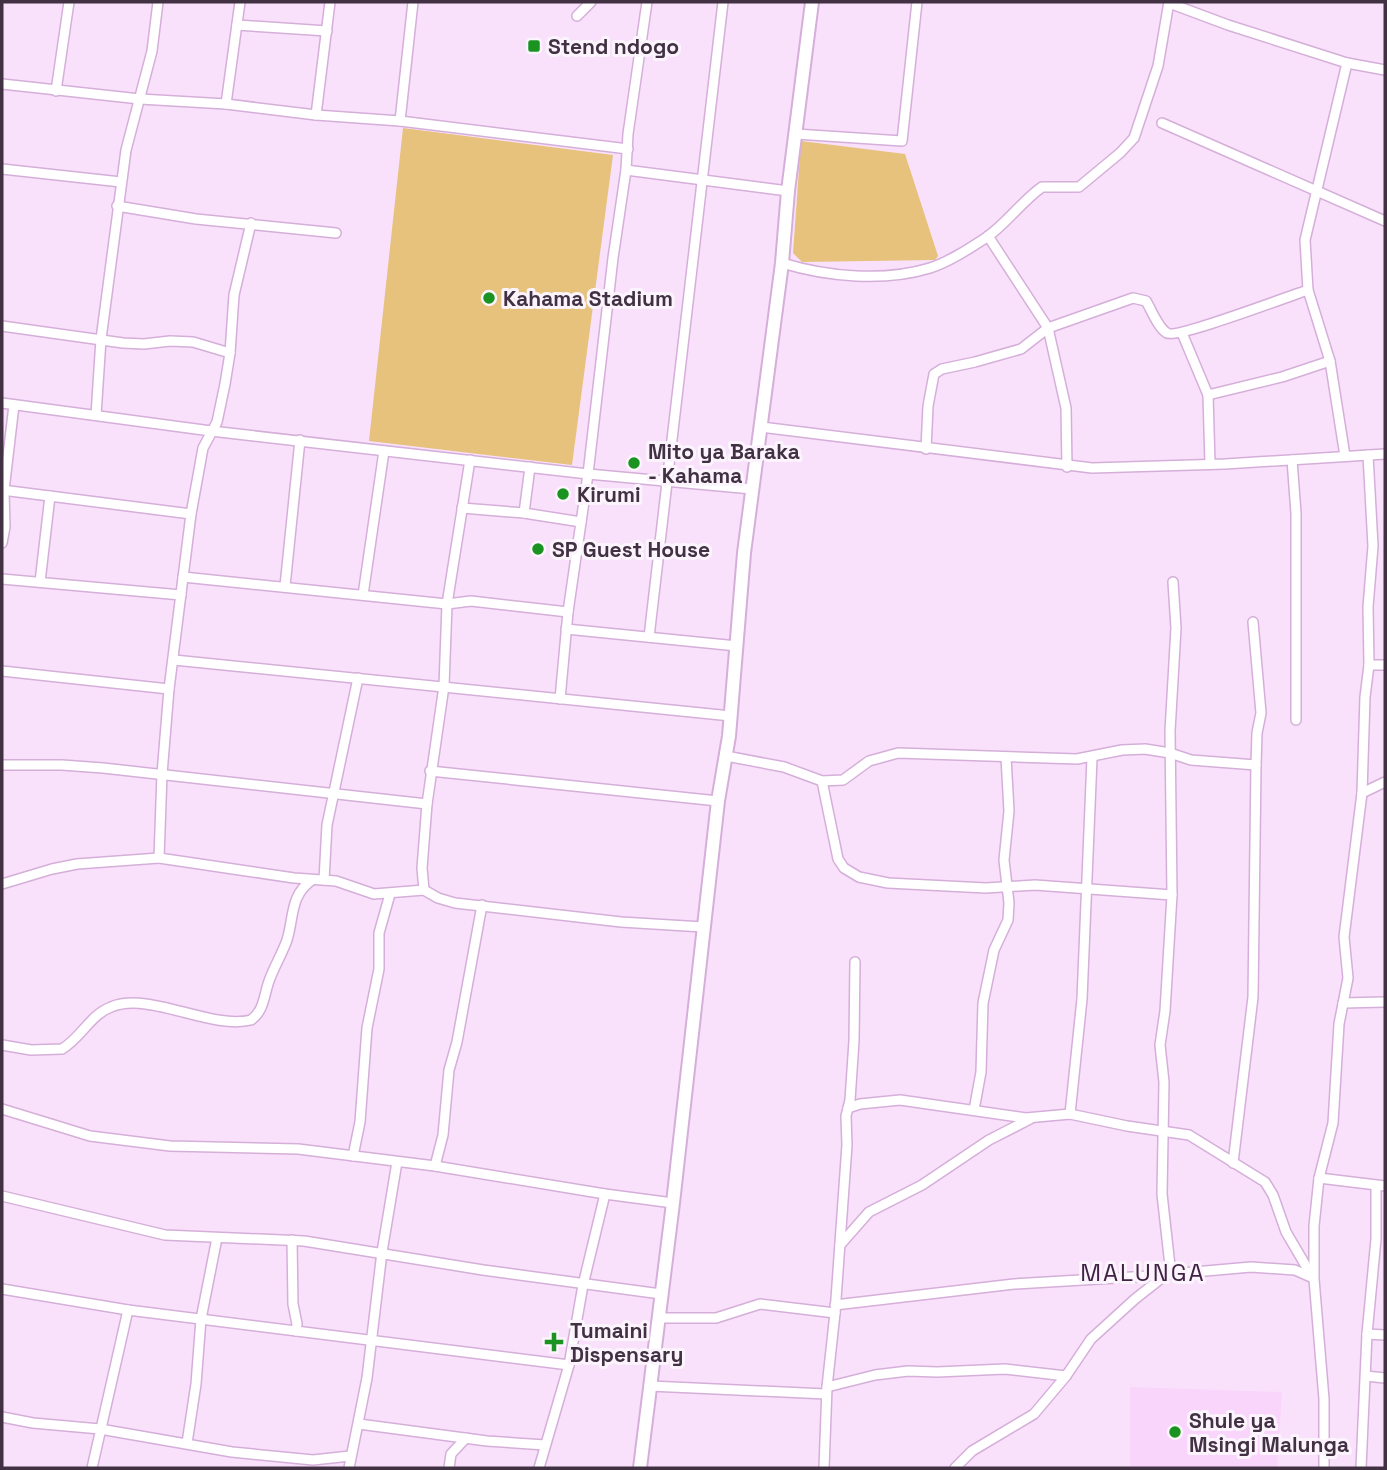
<svg xmlns="http://www.w3.org/2000/svg" width="1387" height="1470" font-family="'Space Grotesk',sans-serif">
<style>
.built{fill:#f9d5fc}
.green{fill:#e6c27c}
.lines{fill:none;stroke-linecap:round;stroke-linejoin:round}
.street-casing{stroke:#d5afd9;stroke-width:12}
.secondary-casing{stroke:#d5afd9;stroke-width:16}
.street{stroke:#fff;stroke-width:9}
.secondary{stroke:#fff;stroke-width:12}
.poi-dot{fill:#1a9321;stroke:#fcf4fd;stroke-width:2.5}
.labels{text-anchor:middle;dominant-baseline:central;stroke-width:6;stroke-linejoin:round;paint-order:stroke}
.poi-label{font-size:21px;font-weight:bold;fill:#413142;stroke:#fcf4fd;text-anchor:start}
.quarter-label{font-size:24px;letter-spacing:2px;fill:#412245;stroke:#fcf4fd}
</style>
<rect width="100%" height="100%" fill="#f9e1fb"/>
<polygon class="built" points="1130,1387 1282,1392 1277,1468 1130,1468"/>
<g class="green">
<polygon points="403,128 613,155 572,465 369,441"/>
<polygon points="801,141 905,154 938,256 935,260 802,262 793,253"/>
</g>
<g class="lines">
<g class="street-casing">
<g id="street">
<polyline points="1169,3 1228,25 1347,63 1305,240 1308,290 1330,361 1345,456"/>
<polyline points="577,16 591,2"/>
<polyline points="237,25 327,31"/>
<polyline points="1347,63 1385,70"/>
<polyline points="2,84 140,99 226,104 316,115 400,121 628,149"/>
<polyline points="56,91 69,2"/>
<polyline points="226,104 240,2"/>
<polyline points="316,115 330,2"/>
<polyline points="400,121 413,2"/>
<polyline points="1162,123 1385,221"/>
<polyline points="796,134 902,141 917,2"/>
<polyline points="2,169 121,182"/>
<polyline points="626,170 788,191"/>
<polyline points="117,206 196,219 336,233"/>
<polyline points="251,223 234,295 230,353 225,384 217,422 203,448 191,514 169,689 162,774 159,858 294,878 336,881 374,894 424,890"/>
<polyline points="988,236 1048,328 1066,408 1067,467"/>
<path d="M782,263C828,277 884,282 930,268C949,262 970,248 987,237C1007,223 1022,201 1042,187H1079L1120,153L1134,138L1158,66L1169,2"/>
<polyline points="2,326 123,343 144,344 170,341 193,342 230,353"/>
<polyline points="1182,333 1208,395 1282,377 1330,361"/>
<polyline points="1208,395 1210,464"/>
<polyline points="2,403 211,431 588,474 752,489"/>
<polyline points="96,415 101,339 126,150 152,51 158,2"/>
<polyline points="761,427 1092,468 1225,464 1385,454"/>
<path d="M926,449L928,406L934,374L942,369L975,362L1021,349L1048,328L1133,298L1146,301C1151,309 1158,328 1167,333C1177,339 1289,296 1308,290"/>
<polyline points="470,460 447,604 444,686 427,804 422,868 424,890 438,898 455,903 621,922 703,927"/>
<polyline points="1292,460 1296,513 1296,720"/>
<polyline points="2,490 191,514"/>
<polyline points="462,508 524,513 581,522"/>
<polyline points="524,513 530,467"/>
<polyline points="2,543 5,527 4,490 14,405"/>
<polyline points="183,577 447,604 471,601 568,612"/>
<polyline points="2,579 181,595"/>
<polyline points="40,582 50,496"/>
<polyline points="285,586 300,440"/>
<polyline points="363,595 384,451"/>
<polyline points="566,629 737,646"/>
<polyline points="649,637 723,2"/>
<polyline points="174,660 731,716"/>
<polyline points="1369,665 1385,665"/>
<polyline points="2,671 169,689"/>
<polyline points="560,699 568,612 588,474 613,258 626,170 628,134 647,2"/>
<polyline points="726,756 784,767 822,781 843,780 869,761 898,753 1077,759 1122,750 1145,749 1170,753 1191,760 1256,765"/>
<polyline points="2,765 62,765 103,768 427,804"/>
<polyline points="430,771 718,801"/>
<polyline points="822,781 838,859 844,868 859,877 888,883 986,888 1035,885 1172,895"/>
<polyline points="1362,793 1385,782"/>
<polyline points="324,880 327,825 358,678"/>
<polyline points="2,884 52,869 77,864 159,858"/>
<polyline points="1343,1003 1385,1002"/>
<path d="M2,1045L31,1050L62,1049C81,1038 90,1015 111,1007C150,991 210,1030 251,1020C264,1011 264,995 269,981C274,967 282,954 287,940C294,917 290,895 312,880"/>
<polyline points="848,1108 860,1104 900,1100 1026,1118 1070,1114 1127,1126 1189,1135 1265,1182 1273,1195 1286,1232 1313,1278"/>
<polyline points="2,1109 90,1136 170,1146 298,1149 435,1166 605,1194 673,1203"/>
<polyline points="974,1110 981,1072 983,1003 994,950 1008,920 1009,903 1004,860 1009,811 1006,757"/>
<polyline points="1070,1114 1082,999 1092,758"/>
<polyline points="353,1156 360,1122 367,1028 379,969 379,933 390,894"/>
<polyline points="1233,1163 1253,997 1256,765 1257,733 1261,713 1253,622"/>
<polyline points="435,1166 443,1135 449,1070 457,1042 482,905"/>
<polyline points="1319,1178 1385,1186"/>
<polyline points="2,1196 165,1235 304,1241 483,1270 661,1294"/>
<polyline points="292,1240 293,1304 297,1324 296,1331"/>
<polyline points="840,1245 869,1212 922,1185 989,1140 1030,1119"/>
<polyline points="2,1289 128,1310 569,1365"/>
<polyline points="835,1305 1014,1284 1149,1276 1251,1267 1295,1270 1313,1278"/>
<polyline points="658,1318 716,1318 760,1304 835,1313"/>
<polyline points="1367,1334 1385,1335"/>
<polyline points="1366,1376 1385,1378"/>
<polyline points="650,1386 826,1394"/>
<polyline points="827,1387 875,1375 908,1371 937,1372 1005,1369 1066,1376"/>
<polyline points="2,1417 33,1423 100,1429 232,1452 313,1460 350,1456"/>
<polyline points="359,1424 487,1441 545,1445"/>
<polyline points="187,1443 196,1384 201,1319 217,1238"/>
<polyline points="92,1468 128,1310"/>
<polyline points="349,1468 367,1378 382,1252 397,1162"/>
<polyline points="449,1468 451,1454 466,1438"/>
<polyline points="539,1468 569,1365 583,1285 605,1194"/>
<polyline points="824,1468 827,1387 835,1313 847,1145 846,1116 850,1100 854,1041 855,962"/>
<polyline points="955,1468 972,1451 1034,1414 1066,1376 1091,1339 1135,1299 1168,1273 1170,1266 1162,1194 1164,1082 1160,1045 1165,1011 1172,895 1170,731 1176,628 1173,582"/>
<polyline points="1324,1468 1324,1399 1314,1279 1314,1226 1319,1178 1333,1123 1339,1024 1348,978 1344,937 1362,793 1365,697 1369,665 1368,607 1373,546 1368,455"/>
<polyline points="1361,1468 1367,1334 1376,1239 1376,1186"/>
</g>
</g>
<g class="secondary-casing">
<polyline id="secondary" points="640,1468 673,1203 718,801 729,736 744,553 782,263 788,191 812,2"/>
</g>
<use href="#street" class="street"/>
<use href="#secondary" class="secondary"/>
</g>
<g class="poi-dot">
<rect x="527" y="39" width="14" height="14" rx="3.5"/>
<circle cx="489" cy="298" r="7"/>
<circle cx="634" cy="463" r="7"/>
<circle cx="563" cy="494" r="7"/>
<circle cx="538" cy="549" r="7"/>
<path d="M550.5 1331.5h7v7h7v7h-7v7h-7v-7h-7v-7h7z"/>
<circle cx="1175" cy="1432" r="7"/>
</g>
<g class="labels">
<g class="poi-label">
<text x="548" y="46">Stend ndogo</text>
<text x="503" y="298">Kahama Stadium</text>
<text x="648" y="451">Mito ya Baraka<tspan x="648" dy="24">- Kahama</tspan></text>
<text x="577" y="494">Kirumi</text>
<text x="552" y="549">SP Guest House</text>
<text x="570" y="1330">Tumaini<tspan x="570" dy="24">Dispensary</tspan></text>
<text x="1189" y="1420">Shule ya<tspan x="1189" dy="24">Msingi Malunga</tspan></text>
</g>
<g class="quarter-label">
<text x="1143" y="1272">MALUNGA</text>
</g>
</g>
<rect width="1387" height="1470" fill="none" stroke="#413142" stroke-width="7"/>
</svg>
